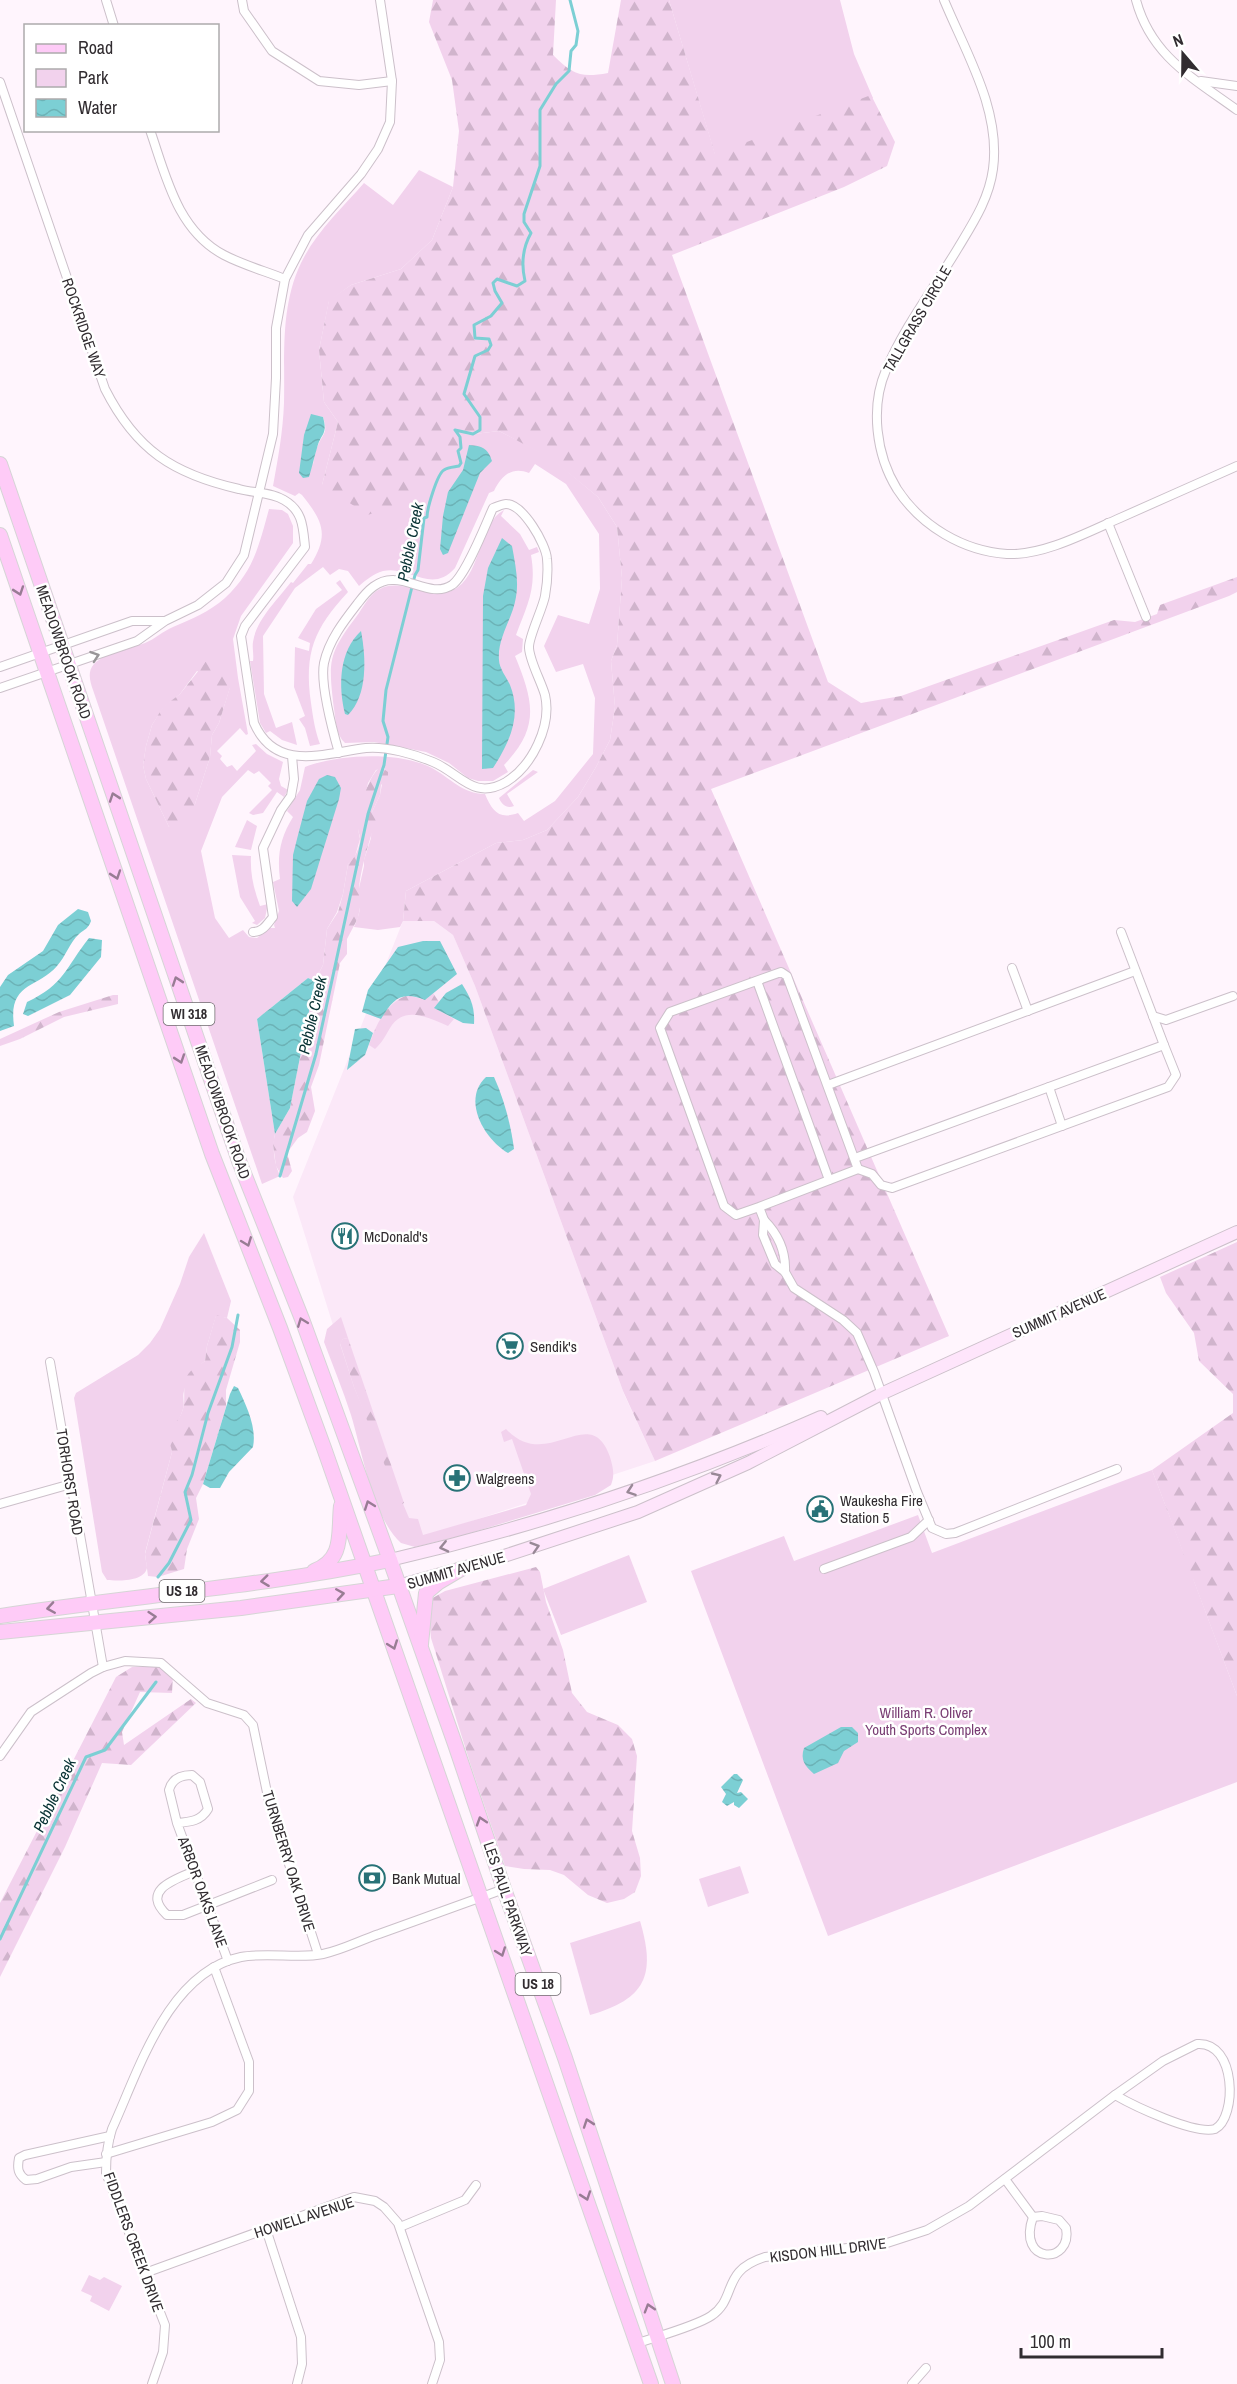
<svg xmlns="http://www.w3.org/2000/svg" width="1237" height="2384" font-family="'Archivo Narrow',sans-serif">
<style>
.built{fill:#fbe8f8}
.green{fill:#f2d2ed;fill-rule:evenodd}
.forest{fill:url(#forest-firs)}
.water{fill:url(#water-waves)}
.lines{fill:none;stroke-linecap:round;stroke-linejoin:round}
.stream{stroke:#7ccfd4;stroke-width:3}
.minor-casing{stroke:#ccc0ca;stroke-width:10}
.secondary-casing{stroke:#ccc0ca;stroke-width:14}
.primary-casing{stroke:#d6d5d6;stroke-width:16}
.minor{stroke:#fff;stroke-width:8}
.secondary{stroke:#fee5fb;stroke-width:12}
.primary{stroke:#fecbf7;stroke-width:14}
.oneway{stroke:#987c94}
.oneway2{stroke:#989698}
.oneway3{stroke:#988896}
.labels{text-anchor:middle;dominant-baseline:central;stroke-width:5;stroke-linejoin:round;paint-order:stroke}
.shield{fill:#fff;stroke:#6f6b6e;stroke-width:1.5}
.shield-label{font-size:14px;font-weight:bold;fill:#312c30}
.street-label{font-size:15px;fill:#312c30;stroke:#fff}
.poi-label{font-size:15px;fill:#312c30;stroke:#fff;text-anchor:start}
.park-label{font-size:15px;fill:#793d73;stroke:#fff}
.water-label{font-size:16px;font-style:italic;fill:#083234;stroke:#fff}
</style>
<defs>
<pattern id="forest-firs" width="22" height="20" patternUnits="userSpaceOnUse" patternTransform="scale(1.5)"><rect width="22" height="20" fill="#f2d2ed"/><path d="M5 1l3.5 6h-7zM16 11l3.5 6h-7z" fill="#d0b4cc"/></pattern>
<pattern id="water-waves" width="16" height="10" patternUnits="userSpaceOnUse" patternTransform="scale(1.5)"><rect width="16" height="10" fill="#7ccfd4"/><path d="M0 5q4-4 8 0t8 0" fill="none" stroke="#6cb2b6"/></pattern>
</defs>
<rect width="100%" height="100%" fill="#fff5fd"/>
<polygon class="built" points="403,921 434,921 453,935 475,986 624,1394 655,1461 417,1539 371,1447 293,1197"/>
<g class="green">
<polygon points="669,0 840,0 854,54 873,98 715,155"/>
<path d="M419,170L453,187L432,240L401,269L351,285L329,301L319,350L324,402L338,422L322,485L466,435L499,431L550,457L598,497L617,527L622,578L617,645L611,661L615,707L610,740L596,767L578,797L547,830L523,840L496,843L406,891L403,921L400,927L378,930L354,927C358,918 363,906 357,897L364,866V860L371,838L372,812L380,795L385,768L376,770L368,783L358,829L360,839L354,860L348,864L343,894L337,912L327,929L323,965L315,981L308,978L257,1019L275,1134C272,1149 274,1162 280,1176L262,1184L93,690C90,681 87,672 94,664C106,652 130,649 145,643C155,639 163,631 173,627C192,619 209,612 225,598C254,571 259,545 269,509L282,510L288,514L293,526V543L241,616L233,639L238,678L248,734L246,735L240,728L217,751L222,756L220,759L227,767L232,765L237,771L256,751L252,745L256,744L267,754L283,762L279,779L281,786L288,790L284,797L277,792L263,813L253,815L249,813L272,790L268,786L271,783L259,771L254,774L248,770L222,797L201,851L215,918L229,938L243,930L249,937L257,938L270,928H275L274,925L279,911L273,882L280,879C277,856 280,838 293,817L287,811L300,790L305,767C339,754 399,751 432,768C450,778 463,794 485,794C492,811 499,820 518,813L524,821L555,801L593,754L595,698L583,664L556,672L544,646L558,615L589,624L600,589L599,534L566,484L535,464L529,473C512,466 501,476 494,491L489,493L455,568C431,595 410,565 383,571C373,574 366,580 359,586L348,571L339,569L330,575L323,567L295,588L263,636L264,694L276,728L292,722L297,745L282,740L270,731L266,733L260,723L250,661H253C254,654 252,648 253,642C256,620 278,599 291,582L293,583L308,564H311C330,534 322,520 302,495L299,493L295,496L273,486C278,459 283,431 284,403C285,356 280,307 301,263C316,232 342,208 364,183L393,205ZM311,415L323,417C328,433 324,432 318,445C315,451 314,458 313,465ZM197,671L230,687L219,723L212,735L210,757L195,804L169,827L146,779L143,765L146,746L152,725L163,708L180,694Z"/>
<path d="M504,510L501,516L520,534L529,550L537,547L539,552L531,555C537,589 527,605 516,635L523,639L522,652L515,656C533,700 541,727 504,765L508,772L493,781H478L468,778L449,763L426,752L374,742L345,743C336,735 336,721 334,709C328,659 328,654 359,613C364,605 371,593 380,589C405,576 432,606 458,587C481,571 480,522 504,510Z"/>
<path d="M340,580L348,592C314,629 304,652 311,703C313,717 315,731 320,744L310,746L305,728L299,719L305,716L294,687L295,647L309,651L310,643L298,638L316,609L342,590L336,583Z"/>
<path d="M533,770L538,772L507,794L514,806C507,809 502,805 499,798Z"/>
<polygon points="247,820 257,826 251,850 235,847"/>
<path d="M232,855L251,856C250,874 254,890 260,906L268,904L265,918L257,925L252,923L255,921L240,897Z"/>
<path d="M204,1233L231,1301L227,1318L216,1316L207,1346L205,1361C195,1368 187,1378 184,1391C182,1397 185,1403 183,1409C176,1432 166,1424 172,1452L145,1553C145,1558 147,1564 147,1568C144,1582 117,1581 107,1580L102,1572L74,1398L76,1393L138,1355L150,1343L160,1329L180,1284L189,1257Z"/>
<path d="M341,1317L348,1338L343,1339L340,1344L354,1387L409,1518L418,1519L423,1535L526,1505L531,1494L512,1439L504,1442L501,1432L506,1429C548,1474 590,1400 610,1457C613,1467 615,1475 611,1485L595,1495L464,1535L415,1547L401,1543C373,1518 362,1451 351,1415C343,1390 333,1366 324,1342L327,1329Z"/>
<polygon points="1152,1470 1184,1554 1191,1567 1194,1581 1237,1696 1237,1782 828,1936 691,1571 784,1536 794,1561 918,1515 932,1553"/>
<polygon points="629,1555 647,1602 561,1635 543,1589"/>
<polygon points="740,1866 749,1893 708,1907 699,1879"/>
<path d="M640,1921C656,1975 646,1999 590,2015L570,1943Z"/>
<polygon points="89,2275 100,2280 104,2277 122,2286 109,2311 90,2301 92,2296 81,2291"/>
</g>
<g class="forest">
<path d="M433,0H556L553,55C573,75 581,78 608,73L621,0H669L715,154L871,95L895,142L887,166L844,187L672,255L828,682L861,703L901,696L1114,620L1135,622L1157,614L1160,605L1237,577V592L1229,596L711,789L949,1336L655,1461L623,1391L475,986L453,935L434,921H403L406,891L496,843L523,840L547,830L578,797L596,767L610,740L615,707L611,661L617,645L622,578L617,527L598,497L550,458L499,431L466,435L455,464L402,502L368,515L322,485L338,422L324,402L319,350L329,300L351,285L401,269L432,240L453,187L459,131L452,80L429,22Z"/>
<polygon points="211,655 224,663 233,678 219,723 212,735 210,757 195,804 182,824 169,827 146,779 143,765 146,746 152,725 163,707 180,694"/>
<path d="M381,767L388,772V778L381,785L380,795L372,812L376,820C371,836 353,890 361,902L358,918L347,939V954L340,963L319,1065L311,1087L315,1111L307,1132L298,1138L287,1153L292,1171L288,1177L283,1178L276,1166L273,1144L275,1134L290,1108L315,981L323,965L327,929L338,912L343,894L348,864C355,859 360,847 360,838C360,835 358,832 358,829C358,814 368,773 381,767Z"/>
<path d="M433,993L439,1002L435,1008L454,1019L448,1026C430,1018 406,1006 392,1025C386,1034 383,1042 375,1049L369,1045C376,1024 386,1003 408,995L425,1000Z"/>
<polygon points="113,995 118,995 118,1004 64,1017 20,1039 0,1046 0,1039 59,1012"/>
<polygon points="1237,1242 1237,1696 1152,1470 1233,1413 1233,1394 1199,1361 1194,1333 1166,1293 1160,1277"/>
<path d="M216,1315L227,1318L240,1330V1342L226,1390V1407L203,1484L196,1498L199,1519L187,1549L184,1569L158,1577L148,1576L145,1554L172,1452C171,1446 168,1439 169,1433C171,1426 180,1420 183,1409C186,1399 182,1387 187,1376C191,1369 199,1365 205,1361L207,1346Z"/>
<polygon points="348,1338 404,1503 402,1504 400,1504 354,1387 340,1343 343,1339"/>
<polygon points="536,1567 540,1572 546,1602 563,1650 572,1693 587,1712 618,1725 632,1739 637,1756 632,1831 640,1858 641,1876 635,1892 624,1899 607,1903 588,1895 564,1875 550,1870 524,1869 505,1866 471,1766 431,1638 429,1617 431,1599 445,1591"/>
<polygon points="161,1666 173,1674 172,1693 140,1692 122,1732 124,1745 191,1699 196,1703 131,1765 102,1763 65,1847 0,1977 0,1903 116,1677 132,1667"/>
</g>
<g class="water">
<path d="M311,414L323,417C328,435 321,433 317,448C314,458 312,467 309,477L303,478L299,473L304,435Z"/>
<path d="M469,445C482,446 488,448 492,461L480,473L448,553L443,555L440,549L443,516L448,492L463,470Z"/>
<path d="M502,538L512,546C515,563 519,580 516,597C513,618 497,638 499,660C499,668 507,678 510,685C522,715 510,742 493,768L482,769L483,596L488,568Z"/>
<path d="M361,631C366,657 368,695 348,715L345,714C338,686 339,651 361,631Z"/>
<polygon points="327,775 335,777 341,788 339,799 311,889 297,907 292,901 293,855 298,835 307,801 319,779"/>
<path d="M78,909L88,912L91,921C88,929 85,929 79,934C70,942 66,956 57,966C37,989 8,982 14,1026L0,1031V987L8,975L43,951L58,925Z"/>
<path d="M89,938L102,940L101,957L70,995L28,1016L23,1014L27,1002C65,984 65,968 89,938Z"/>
<path d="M423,941H440L457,974L425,1000C401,990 393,999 381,1019L362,1012L368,990L398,947Z"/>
<polygon points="308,978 315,981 290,1108 275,1134 257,1019"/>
<path d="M462,984C471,998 475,1008 474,1024L463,1023L434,1008L446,993Z"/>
<polygon points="366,1028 373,1033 365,1055 347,1070 355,1029"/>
<path d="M486,1077H494C504,1099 511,1125 514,1149L508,1153C485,1140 461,1100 486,1077Z"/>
<path d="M234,1386L238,1388C246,1405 257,1427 253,1447L229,1472L220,1488H210L203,1484L230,1394Z"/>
<path d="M841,1727H852L858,1733V1742L844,1751L838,1763L814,1774C805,1766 800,1760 804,1748Z"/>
<polygon points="734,1774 737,1774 743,1780 737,1793 741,1792 748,1799 739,1808 734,1805 734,1802 727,1806 722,1802 726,1794 721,1787"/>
</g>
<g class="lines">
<g class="stream">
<path d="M280,1176L316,1054L368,814L384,765L388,737L383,721L386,690L415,575L418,570L424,518L427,517C427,509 437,474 444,470C448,467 455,467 459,466L461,463L458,451L461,448L460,437L455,430L473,434L480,430V417L464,394L475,356L488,350L491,345L489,339L475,338L474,325L491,316L502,303L495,291L493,283L497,279L517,286L525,281C521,264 522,249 531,233L524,222V214L540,166V110L556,84L569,71L571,51L576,45L578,31L570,0"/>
<polyline points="158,1577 169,1563 191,1520 185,1492 192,1475 208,1413 232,1347 238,1315"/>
<polyline points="0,1939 86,1757 105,1750 156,1682"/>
</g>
<g class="minor-casing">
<g id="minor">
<polyline points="106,0 114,26"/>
<polyline points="242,0 244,11 272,51 319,81 359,85 392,81"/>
<path d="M944,0C966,53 1001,110 993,169C989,199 973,223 958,248C934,288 904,327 886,370C870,407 876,455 897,489C921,526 963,551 1007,554C1043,556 1088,532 1120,518C1159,501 1198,483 1237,466"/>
<path d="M1136,0C1151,56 1193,78 1237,110"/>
<polyline points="1201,81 1237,86"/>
<path d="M0,82L105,389C136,450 173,474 239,489C253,493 271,492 284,500C303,511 303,527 305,547L245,626L241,636L254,723C276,773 325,753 366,748C386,746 414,754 433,762C460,773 473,801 506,782C532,766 552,726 545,695C541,681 530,662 529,648C528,638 543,608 545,596C547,585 548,570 547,559C546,544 523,504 506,504C502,504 497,507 493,508C485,526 466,575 452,585C434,597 413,580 394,580C378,579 367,591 358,603C344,621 329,640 324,663C320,683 333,732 339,753"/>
<path d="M150,130C166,176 177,230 224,255C243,265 265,271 285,279"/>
<polyline points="1108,523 1146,617"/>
<polyline points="0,667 132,621 164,621"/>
<polyline points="0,688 137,641 165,621 198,605 226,583 244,555 273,434 276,378 276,328 285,279 308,235 361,174 378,149 390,122 392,81 380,0"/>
<path d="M253,932C263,932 267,924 273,917L263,848L281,810L291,796L294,779L292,756"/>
<polyline points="1121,932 1164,1045"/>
<polyline points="1012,968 1028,1011"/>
<polyline points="757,981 829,1180"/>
<polyline points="1153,1016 1166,1020 1233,996"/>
<polyline points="828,1085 1135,971"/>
<polyline points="1049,1087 1062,1126"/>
<polyline points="855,1158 1164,1045 1176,1075 1168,1087 892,1188 881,1185 872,1174 858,1169"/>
<polyline points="759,1207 858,1169 787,976 781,972 670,1012 660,1028 724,1206 736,1215 759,1207 764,1220 763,1235 775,1264 785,1272 794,1288 843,1320 857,1333 874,1372 917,1492 932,1528 946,1534 955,1533 1117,1469"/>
<path d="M764,1220C778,1234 786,1252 785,1272"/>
<polyline points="50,1362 103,1667"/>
<polyline points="0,1504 71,1484"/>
<polyline points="824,1569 911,1537 929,1520"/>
<polyline points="0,1756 31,1712 91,1673 103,1667 125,1661 161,1663 207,1703 244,1715 253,1725 269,1802 318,1954"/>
<path d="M177,1823C190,1822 201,1821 208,1809L200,1782L192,1775C180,1775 172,1779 169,1790L177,1823L228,1961"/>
<path d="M195,1871C176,1879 140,1890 167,1915H183L272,1880"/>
<path d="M1197,2044C1237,2041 1237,2118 1215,2129C1195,2135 1134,2106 1115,2095L1163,2061Z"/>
<polyline points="106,2154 212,2122 237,2110 249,2091 249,2062 214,1967"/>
<path d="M106,2162L71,2167L37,2179L26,2180C18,2174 17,2169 19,2158L25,2155L110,2136"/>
<polyline points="1005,2179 1033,2217"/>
<path d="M1042,2216L1059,2220L1066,2228C1073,2265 1016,2265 1033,2217Z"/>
<polyline points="400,2227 465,2200 476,2185"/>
<polyline points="266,2229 301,2337 302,2364 297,2384"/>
<polyline points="145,2273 354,2197 375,2201 384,2207 398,2223 439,2342 440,2360 432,2384"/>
<path d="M638,2343C656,2337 696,2326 711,2316C738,2298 720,2271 765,2257L884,2244L927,2230L969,2206L1115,2095"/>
<path d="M152,2384L163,2352L165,2325L106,2173C106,2157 107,2144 112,2129C139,2070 168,1972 241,1957C267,1952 300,1959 323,1954C342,1950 361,1940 379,1934C421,1919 462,1904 504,1889"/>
<polyline points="912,2384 926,2368"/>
</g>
</g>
<g class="secondary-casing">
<g id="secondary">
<path d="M390,1560C537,1526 682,1478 821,1417"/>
<polyline points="398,1586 498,1558 638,1512 748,1463 881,1394 1237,1232"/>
</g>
</g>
<g class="primary-casing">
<g id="primary">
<polyline points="0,464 239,1161 302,1319 390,1560 455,1744 504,1889 565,2058 673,2384"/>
<polyline points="0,535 212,1154 280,1328 324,1448 651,2384"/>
<path d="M314,1571C345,1559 338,1533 341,1506"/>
<path d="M0,1616C130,1596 261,1587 390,1560"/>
<polyline points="0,1632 241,1608 398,1586"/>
<polyline points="421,1644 426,1593 439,1582 461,1569"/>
</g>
</g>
<use href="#minor" class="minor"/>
<use href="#secondary" class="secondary"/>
<use href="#primary" class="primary"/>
</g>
<defs><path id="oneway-chevron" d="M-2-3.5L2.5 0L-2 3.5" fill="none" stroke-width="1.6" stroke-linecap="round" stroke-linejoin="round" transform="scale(1.5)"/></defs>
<g class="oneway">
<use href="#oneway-chevron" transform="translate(19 591) rotate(71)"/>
<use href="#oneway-chevron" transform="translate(114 797) rotate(-109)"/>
<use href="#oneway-chevron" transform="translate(116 875) rotate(71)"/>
<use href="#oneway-chevron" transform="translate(177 981) rotate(-109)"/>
<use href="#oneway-chevron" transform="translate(180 1059) rotate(71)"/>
<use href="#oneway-chevron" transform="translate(247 1242) rotate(69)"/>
<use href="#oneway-chevron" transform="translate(302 1322) rotate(-111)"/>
<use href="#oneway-chevron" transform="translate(369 1505) rotate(-110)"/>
<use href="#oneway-chevron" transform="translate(265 1581) rotate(173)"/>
<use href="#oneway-chevron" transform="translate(340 1594) rotate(-9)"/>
<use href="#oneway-chevron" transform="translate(51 1608) rotate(171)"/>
<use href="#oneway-chevron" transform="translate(152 1617) rotate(-5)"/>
<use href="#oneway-chevron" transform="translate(393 1645) rotate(70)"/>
<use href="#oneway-chevron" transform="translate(481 1821) rotate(-108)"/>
<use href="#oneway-chevron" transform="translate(501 1952) rotate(70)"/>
<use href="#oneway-chevron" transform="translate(588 2123) rotate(-109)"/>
<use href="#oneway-chevron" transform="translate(586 2196) rotate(71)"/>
<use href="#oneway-chevron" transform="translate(649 2308) rotate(-107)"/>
</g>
<use class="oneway2" href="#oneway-chevron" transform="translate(95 656) rotate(-19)"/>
<g class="oneway3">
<use href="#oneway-chevron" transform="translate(717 1477) rotate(-25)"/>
<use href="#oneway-chevron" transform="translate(631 1491) rotate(161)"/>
<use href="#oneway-chevron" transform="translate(444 1547) rotate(167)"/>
<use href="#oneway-chevron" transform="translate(535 1547) rotate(-17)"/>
</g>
<defs>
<g id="restaurant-ring" transform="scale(1.35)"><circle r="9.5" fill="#fff" stroke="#287277" stroke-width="1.5"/><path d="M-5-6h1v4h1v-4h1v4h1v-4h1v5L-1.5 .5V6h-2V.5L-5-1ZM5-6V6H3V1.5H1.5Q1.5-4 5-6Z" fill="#287277"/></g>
<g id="supermarket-ring" transform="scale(1.35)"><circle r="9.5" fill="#fff" stroke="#287277" stroke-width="1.5"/><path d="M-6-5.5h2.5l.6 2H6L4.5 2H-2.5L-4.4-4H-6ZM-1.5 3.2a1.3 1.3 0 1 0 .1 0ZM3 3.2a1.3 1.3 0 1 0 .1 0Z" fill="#287277"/></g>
<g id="pharmacy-ring" transform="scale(1.35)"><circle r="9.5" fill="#fff" stroke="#287277" stroke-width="1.5"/><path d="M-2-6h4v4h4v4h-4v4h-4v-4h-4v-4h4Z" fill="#287277"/></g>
<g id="civic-ring" transform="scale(1.35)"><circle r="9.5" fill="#fff" stroke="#287277" stroke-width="1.5"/><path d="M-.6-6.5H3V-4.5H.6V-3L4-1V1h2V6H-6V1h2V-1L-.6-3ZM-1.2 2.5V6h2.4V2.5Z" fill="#287277"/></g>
<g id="bank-ring" transform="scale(1.35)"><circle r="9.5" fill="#fff" stroke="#287277" stroke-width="1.5"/><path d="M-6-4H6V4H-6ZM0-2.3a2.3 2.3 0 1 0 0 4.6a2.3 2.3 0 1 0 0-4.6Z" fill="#287277"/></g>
</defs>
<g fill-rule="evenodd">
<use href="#restaurant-ring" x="345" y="1236"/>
<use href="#supermarket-ring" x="510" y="1346"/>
<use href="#pharmacy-ring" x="457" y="1478"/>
<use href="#civic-ring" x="820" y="1509"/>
<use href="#bank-ring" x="372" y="1878"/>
</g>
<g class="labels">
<g class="shield">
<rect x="163.5" y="1003" width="51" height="22" rx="4.5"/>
<rect x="159.5" y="1580" width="45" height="22" rx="4.5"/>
<rect x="515.5" y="1973" width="45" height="22" rx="4.5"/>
</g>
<g class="shield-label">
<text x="189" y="1014">WI 318</text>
<text x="182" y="1591">US 18</text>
<text x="538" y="1984">US 18</text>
</g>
<g class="street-label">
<text transform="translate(917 319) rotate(-60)">TALLGRASS CIRCLE</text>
<text transform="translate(84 328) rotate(71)">ROCKRIDGE WAY</text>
<text transform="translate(64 652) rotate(71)">MEADOWBROOK ROAD</text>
<text transform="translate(223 1112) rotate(71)">MEADOWBROOK ROAD</text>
<text transform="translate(1059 1313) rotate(-24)">SUMMIT AVENUE</text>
<text transform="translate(70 1482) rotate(81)">TORHORST ROAD</text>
<text transform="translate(456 1570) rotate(-16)">SUMMIT AVENUE</text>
<text transform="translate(289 1861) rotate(73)">TURNBERRY OAK DRIVE</text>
<text transform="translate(203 1892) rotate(70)">ARBOR OAKS LANE</text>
<text transform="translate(508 1899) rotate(71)">LES PAUL PARKWAY</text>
<text transform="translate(304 2217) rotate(-18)">HOWELL AVENUE</text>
<text transform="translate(134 2242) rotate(70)">FIDDLERS CREEK DRIVE</text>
<text transform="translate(828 2250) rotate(-7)">KISDON HILL DRIVE</text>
</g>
<g class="poi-label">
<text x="364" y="1236">McDonald's</text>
<text x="530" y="1346">Sendik's</text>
<text x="476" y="1478">Walgreens</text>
<text x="840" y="1500">Waukesha Fire<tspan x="840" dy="17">Station 5</tspan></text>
<text x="392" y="1878">Bank Mutual</text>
</g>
<g class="park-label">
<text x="926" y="1712">William R. Oliver<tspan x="926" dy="17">Youth Sports Complex</tspan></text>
</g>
<g class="water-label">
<text transform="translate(410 542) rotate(-79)">Pebble Creek</text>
<text transform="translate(312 1015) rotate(-77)">Pebble Creek</text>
<text transform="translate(54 1795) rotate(-65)">Pebble Creek</text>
</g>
</g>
<rect x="24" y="24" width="195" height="108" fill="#ffffff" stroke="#adabac" stroke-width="1.5"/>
<rect x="36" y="44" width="30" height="9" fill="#fecbf7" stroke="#adabac" stroke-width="1.5"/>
<text x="78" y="54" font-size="18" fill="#312c30">Road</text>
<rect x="36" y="69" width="30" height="18" fill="#f2d2ed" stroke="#adabac" stroke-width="1.5"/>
<text x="78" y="84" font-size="18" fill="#312c30">Park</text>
<rect x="36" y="99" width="30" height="18" fill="url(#water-waves)" stroke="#adabac" stroke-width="1.5"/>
<text x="78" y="114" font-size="18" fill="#312c30">Water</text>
<g transform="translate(1183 54) rotate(340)" stroke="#ffffff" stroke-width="4.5" paint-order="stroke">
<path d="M0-4.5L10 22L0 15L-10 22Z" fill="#312c30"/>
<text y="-9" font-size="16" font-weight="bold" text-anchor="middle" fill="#312c30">N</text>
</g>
<path d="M1021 2348v9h141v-9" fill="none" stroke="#312c30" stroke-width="3"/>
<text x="1030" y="2348" font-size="18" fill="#312c30" stroke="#ffffff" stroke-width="4.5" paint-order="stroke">100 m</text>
</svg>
